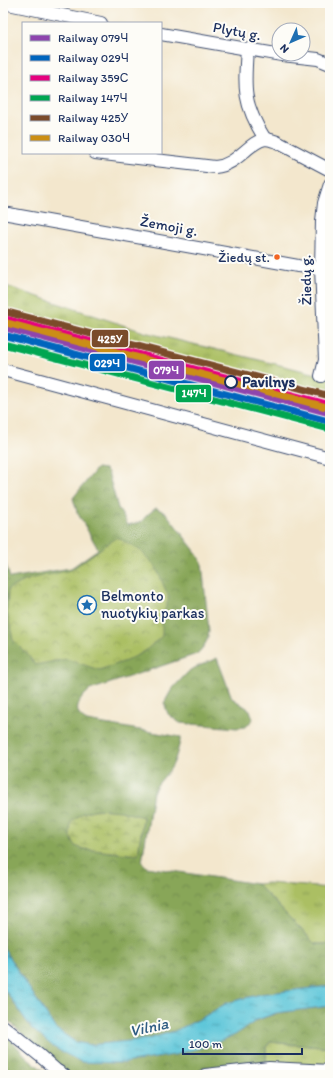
<svg xmlns="http://www.w3.org/2000/svg" width="333" height="1078" font-family="Itim,sans-serif">
<style>
.grass{fill:url(#grass-tufts);stroke:#637760}
.forest{fill:url(#forest-crowns);stroke:#526a5c;fill-rule:evenodd}
.wetland{fill:url(#wetland-marsh);stroke:#637760}
.park{fill:url(#park-crowns);stroke:#637760}
.water{fill:url(#water-ripples);stroke:#3c7a9c}
.lines{fill:none;stroke-linecap:round;stroke-linejoin:round}
.minor-casing{stroke:#3b4b6f;stroke-width:14}
.minor{stroke:#fff;stroke-width:12}
.rail-1-casing{stroke:#fdfcf7;stroke-width:10}
.rail-2-casing{stroke:#fdfcf7;stroke-width:10}
.rail-3-casing{stroke:#fdfcf7;stroke-width:10}
.rail-4-casing{stroke:#fdfcf7;stroke-width:10}
.rail-5-casing{stroke:#fdfcf7;stroke-width:10}
.rail-6-casing{stroke:#fdfcf7;stroke-width:10}
.rail-1{stroke:#8e44ad;stroke-width:7}
.rail-2{stroke:#0065bd;stroke-width:7}
.rail-3{stroke:#e5007d;stroke-width:7}
.rail-4{stroke:#00a651;stroke-width:7}
.rail-5{stroke:#7a4b2a;stroke-width:7}
.rail-6{stroke:#cb8e13;stroke-width:7}
.bus-dot{fill:#f26522;stroke:#fdfcf7;stroke-width:1.5}
.stop-dot{fill:#fdfcf7;stroke:#1b2f5e;stroke-width:2}
.labels{text-anchor:middle;dominant-baseline:central;stroke-width:4;stroke-linejoin:round;paint-order:stroke}
.bus-label{font-size:14px;fill:#1b2f5e;stroke:#fdfcf7;text-anchor:end}
.street-label{font-size:15px;fill:#1b2f5e;stroke:#fdfcf7}
.stop-label{font-size:15px;font-weight:bold;fill:#1b2f5e;stroke:#fdfcf7;text-anchor:start}
.poi-label{font-size:15px;fill:#1b2f5e;stroke:#fdfcf7;text-anchor:start}
.water-label{font-size:16px;font-style:italic;fill:#2f5c83;stroke:#fdfcf7}
.line-badge{stroke:#fdfcf7;stroke-width:1.5}
.badge-label{font-size:11px;text-anchor:middle;font-weight:bold;fill:#fff}
</style>
<defs>
<pattern id="grass-tufts" width="24" height="20" patternUnits="userSpaceOnUse"><rect width="24" height="20" fill="#abbf63"/><path d="M3 7l-1-3M5 7V3M7 7l1-3M15 17l-1-3M17 17v-4M19 17l1-3" fill="none" stroke="#8a9c55"/></pattern>
<pattern id="forest-crowns" width="20" height="18" patternUnits="userSpaceOnUse"><rect width="20" height="18" fill="#88a659"/><path d="M2 6a3 3 0 1 1 6 0M12 15a3 3 0 1 1 6 0" fill="none" stroke="#6e884d"/></pattern>
<pattern id="wetland-marsh" width="20" height="14" patternUnits="userSpaceOnUse"><rect width="20" height="14" fill="#abbf63"/><path d="M1 5h8M5 5V1M11 12h8M15 12V8" fill="none" stroke="#8a9c55"/></pattern>
<pattern id="park-crowns" width="20" height="18" patternUnits="userSpaceOnUse"><rect width="20" height="18" fill="#abbf63"/><path d="M2 6a3 3 0 1 1 6 0M12 15a3 3 0 1 1 6 0" fill="none" stroke="#8a9c55"/></pattern>
<pattern id="water-ripples" width="26" height="14" patternUnits="userSpaceOnUse"><rect width="26" height="14" fill="#5dc6d9"/><path d="M2 4q2-2 4 0t4 0M15 11q2-2 4 0t4 0" fill="none" stroke="#4ca1b3"/></pattern>
</defs>
<rect width="100%" height="100%" fill="#fdfcf7"/>
<filter id="ink" filterUnits="userSpaceOnUse"><feTurbulence type="fractalNoise" baseFrequency=".025" numOctaves="2"/><feDisplacementMap in="SourceGraphic" scale="8" xChannelSelector="R" yChannelSelector="G"/><feConvolveMatrix kernelMatrix="1 2 1 2 8 2 1 2 1" color-interpolation-filters="sRGB"/></filter>
<filter id="wash" filterUnits="userSpaceOnUse"><feTurbulence type="fractalNoise" baseFrequency=".012" numOctaves="4" result="noise"/><feDisplacementMap in="SourceGraphic" scale="16" xChannelSelector="R" yChannelSelector="G"/><feGaussianBlur stdDeviation="0.9" result="paint"/><feColorMatrix in="noise" values="0 0 0 0 0 0 0 0 0 0 0 0 0 0 0 0 0 1.4 0 .05"/><feComposite in="paint" operator="in"/></filter>
<g filter="url(#wash)">
<rect width="100%" height="100%" fill="#f3e7cd"/>
<g class="grass">
<polygon points="3,285 144,332 325,376 330,335 330,404 3,319"/>
<polygon points="268,883 330,888 330,941 326,944 315,944 257,884"/>
<polygon points="270,1042 330,1048 330,1066 266,1063 266,1047"/>
</g>
<g class="forest">
<path d="M97,468L105,469L108,472L118,508L128,525L141,522L147,515L156,508L166,513L195,551L202,563L209,631C208,641 204,647 197,654L90,690C79,699 70,712 87,721L181,737C178,749 176,761 169,771C163,778 157,784 153,792L142,862L147,867L257,884L315,944H326L330,941V986L261,994L227,1003L200,1019L175,1031L148,1039L91,1045L75,1042L55,1028L3,948V555L10,578L71,568L98,549L77,512L73,498ZM143,817L138,855L84,849Z"/>
<polygon points="217,658 232,698 250,710 253,719 246,727 237,728 180,723 168,714 164,703 172,689 190,670"/>
<path d="M3,987L32,1029L81,1062L124,1063L247,1026C272,1010 301,1010 330,1006V1048L270,1042L266,1047V1063L170,1075H71L57,1065L3,1016Z"/>
<polygon points="3,1032 28,1058 49,1075 3,1075"/>
</g>
<polygon class="wetland" points="97,809 120,811 143,817 138,855 84,849 75,846 70,835 71,822 83,813"/>
<polygon class="park" points="117,537 140,550 156,567 169,598 162,618 162,636 144,652 126,661 99,670 67,659 35,665 28,655 13,640 7,611 8,589 29,579 71,570"/>
<polygon class="water" points="3,948 55,1028 75,1042 91,1045 148,1039 175,1031 200,1019 227,1003 261,994 330,986 330,1006 276,1013 257,1020 235,1035 201,1048 174,1055 124,1063 81,1062 55,1048 32,1029 3,987"/>
</g>
<g filter="url(#ink)">
<g class="lines">
<g class="minor-casing">
<g id="minor">
<polyline points="3,3 101,23"/>
<polyline points="161,34 282,55 318,59 330,64"/>
<path d="M247,49C244,89 243,104 265,139"/>
<path d="M95,153L215,167C238,165 248,142 265,139C269,139 274,141 277,142L330,170"/>
<polyline points="3,213 298,266 330,269"/>
<polyline points="3,370 330,458"/>
<polyline points="321,376 325,360 321,268 322,221 324,203 330,184"/>
<polyline points="3,1026 39,1055 56,1070 64,1075"/>
<polyline points="205,1075 269,1068 330,1071"/>
</g>
</g>
<use href="#minor" class="minor"/>
<g class="rail-1-casing">
<polyline id="rail-1" points="3,327 330,413"/>
</g>
<g class="rail-2-casing">
<polyline id="rail-2" points="3,335 328,421"/>
</g>
<g class="rail-3-casing">
<polyline id="rail-3" points="5,319 330,405"/>
</g>
<g class="rail-4-casing">
<polyline id="rail-4" points="3,344 326,428"/>
</g>
<g class="rail-5-casing">
<polyline id="rail-5" points="7,312 330,396"/>
</g>
<g class="rail-6-casing">
<polyline id="rail-6" points="3,322 330,408"/>
</g>
<use href="#rail-1" class="rail-1"/>
<use href="#rail-2" class="rail-2"/>
<use href="#rail-3" class="rail-3"/>
<use href="#rail-4" class="rail-4"/>
<use href="#rail-5" class="rail-5"/>
<use href="#rail-6" class="rail-6"/>
</g>
</g>
<defs>
<g id="sight-ring" transform="scale(1)"><circle r="9.5" fill="#fdfcf7" stroke="#1f6fb2" stroke-width="1.5"/><path d="M0-6L1.8-2.2L6-1.7L2.9 1.2L3.7 5.4L0 3.3L-3.7 5.4L-2.9 1.2L-6-1.7L-1.8-2.2Z" fill="#1f6fb2"/></g>
</defs>
<g fill-rule="evenodd">
<use href="#sight-ring" x="87" y="605"/>
</g>
<circle class="bus-dot" cx="277" cy="257" r="3.5"/>
<circle class="stop-dot" cx="231" cy="382" r="6"/>
<g class="labels">
<g class="bus-label">
<text x="270" y="257">Žiedų st.</text>
</g>
<g class="street-label">
<text transform="translate(237 31) rotate(10)">Plytų g.</text>
<text transform="translate(169 226) rotate(10)">Žemoji g.</text>
<text transform="translate(306 280) rotate(-91)">Žiedų g.</text>
</g>
<g class="stop-label">
<text x="242" y="382">Pavilnys</text>
</g>
<g class="poi-label">
<text x="101" y="596">Belmonto<tspan x="101" dy="17">nuotykių parkas</tspan></text>
</g>
<g class="water-label">
<text transform="translate(149 1027) rotate(-12)">Vilnia</text>
</g>
</g>
<g class="line-badge">
<rect x="91" y="329" width="38" height="19" rx="4" fill="#7a4b2a"/>
<rect x="89" y="353" width="37" height="19" rx="4" fill="#0065bd"/>
<rect x="148" y="360" width="37" height="20" rx="4" fill="#8e44ad"/>
<rect x="175" y="384" width="37" height="19" rx="4" fill="#00a651"/>
</g>
<g class="badge-label">
<text x="110" y="343">425У</text>
<text x="107" y="367">029Ч</text>
<text x="166" y="374">079Ч</text>
<text x="194" y="397">147Ч</text>
</g>
<rect width="333" height="1078" fill="none" stroke="#fdfcf7" stroke-width="16"/>
<rect x="22" y="22" width="140" height="132" fill="#fdfcf7" stroke="#a3aaba"/>
<rect x="30" y="35" width="20" height="6" fill="#8e44ad" stroke="#a3aaba"/>
<text x="58" y="42" font-size="12" fill="#1b2f5e">Railway 079Ч</text>
<rect x="30" y="55" width="20" height="6" fill="#0065bd" stroke="#a3aaba"/>
<text x="58" y="62" font-size="12" fill="#1b2f5e">Railway 029Ч</text>
<rect x="30" y="75" width="20" height="6" fill="#e5007d" stroke="#a3aaba"/>
<text x="58" y="82" font-size="12" fill="#1b2f5e">Railway 359С</text>
<rect x="30" y="95" width="20" height="6" fill="#00a651" stroke="#a3aaba"/>
<text x="58" y="102" font-size="12" fill="#1b2f5e">Railway 147Ч</text>
<rect x="30" y="115" width="20" height="6" fill="#7a4b2a" stroke="#a3aaba"/>
<text x="58" y="122" font-size="12" fill="#1b2f5e">Railway 425У</text>
<rect x="30" y="135" width="20" height="6" fill="#cb8e13" stroke="#a3aaba"/>
<text x="58" y="142" font-size="12" fill="#1b2f5e">Railway 030Ч</text>
<g transform="translate(291 42) rotate(225)"><circle r="19" fill="#fdfcf7" stroke="#a3aaba"/>
<path d="M0-3L7 15L0 10L-7 15Z" fill="#1f6fb2"/>
<text y="-6" font-size="11" font-weight="bold" text-anchor="middle" fill="#1b2f5e">N</text>
</g>
<path d="M183 1048v6h119v-6" fill="none" stroke="#1b2f5e" stroke-width="2"/>
<text x="189" y="1048" font-size="12" fill="#1b2f5e" stroke="#fdfcf7" stroke-width="3" paint-order="stroke">100 m</text>
</svg>
